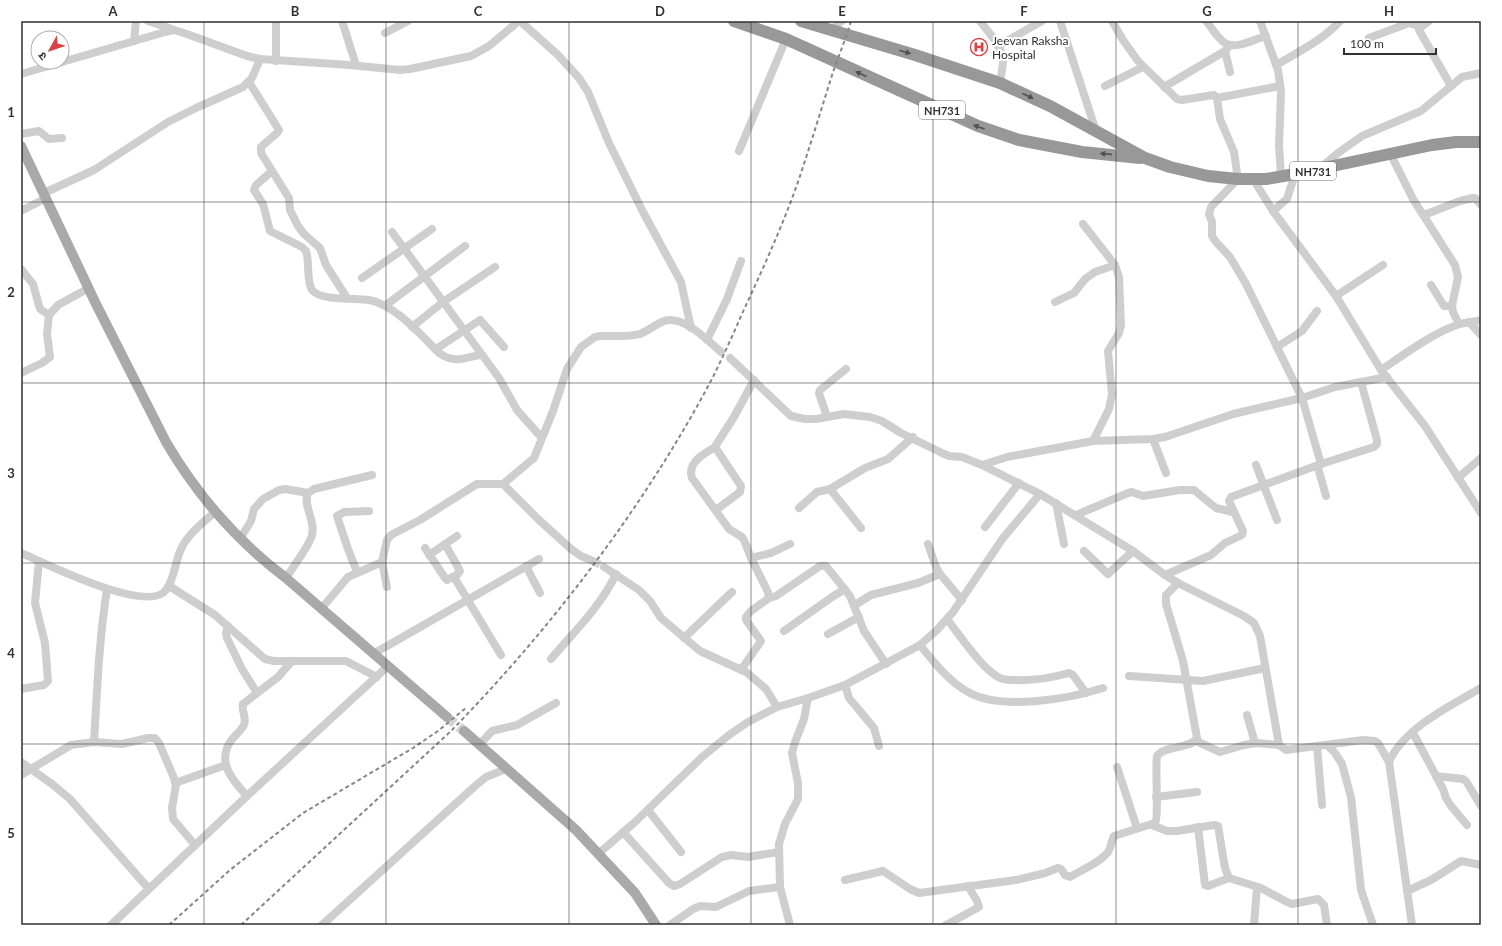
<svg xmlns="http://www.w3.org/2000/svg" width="1502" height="946" font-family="Lato,'Noto Sans Devanagari',sans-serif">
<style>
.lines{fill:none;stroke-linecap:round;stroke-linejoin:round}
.minor-tunnel{stroke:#d6d6d6;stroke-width:8;stroke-dasharray:8 4;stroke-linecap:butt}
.major-tunnel{stroke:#d6d6d6;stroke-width:10;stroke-dasharray:10 5;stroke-linecap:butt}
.minor{stroke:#cecece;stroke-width:8}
.major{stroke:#a9a9a9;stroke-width:10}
.highway{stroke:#989898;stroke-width:12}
.rail{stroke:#868686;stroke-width:2;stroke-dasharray:4 3;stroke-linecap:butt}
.oneway{fill:#505050}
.grid{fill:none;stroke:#313131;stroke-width:1;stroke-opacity:0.55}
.labels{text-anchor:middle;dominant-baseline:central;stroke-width:4;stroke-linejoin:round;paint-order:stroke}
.shield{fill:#fff;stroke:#6f6f6f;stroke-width:1}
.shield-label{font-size:11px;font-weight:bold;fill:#313131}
.poi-label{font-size:12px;fill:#313131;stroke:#fff;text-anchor:start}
.neatline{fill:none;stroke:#313131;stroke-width:1.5}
.grid-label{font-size:13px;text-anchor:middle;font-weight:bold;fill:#313131}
</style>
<rect width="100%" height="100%" fill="#fff"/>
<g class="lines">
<polyline class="minor-tunnel" points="593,561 604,567"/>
<polyline class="major-tunnel" points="447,717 464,731"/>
<g class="minor">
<polyline points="148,21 172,29"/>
<polyline points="276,21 276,61"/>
<polyline points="342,21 356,65"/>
<polyline points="520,21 558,55 579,78 588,92 609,143 643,212 681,282 691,328"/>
<path d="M980,21C988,32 1002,46 1003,60C1003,67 1001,76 1000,83"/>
<polyline points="1060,21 1096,131"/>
<polyline points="1112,21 1123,40 1138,61 1177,99 1182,100 1214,95 1217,98 1220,119 1234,152 1238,179 1211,207 1209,214 1212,222 1212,236 1216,242 1230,257 1246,284 1302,398 1321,464 1318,468 1326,496"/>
<path d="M1206,21C1212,28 1218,39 1225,43C1236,50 1255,39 1266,36"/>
<polyline points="1260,21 1278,70 1281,92 1279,145 1281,176"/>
<polyline points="1429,21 1421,27 1419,30 1451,86"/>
<polyline points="831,30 842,21"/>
<polyline points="385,33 408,21"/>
<polyline points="1369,38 1409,23 1421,27"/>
<polyline points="134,41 136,21"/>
<polyline points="998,46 1042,21"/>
<polyline points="1225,51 1230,72"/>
<path d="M1276,65C1298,52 1323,40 1340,21"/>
<polyline points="21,74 165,32 174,30 184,33 247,56 260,59 350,65 400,70 410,69 471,56 489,46 519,21"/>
<polyline points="249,82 279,130 277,133 261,147 261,153 289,198 290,210 298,226 304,234 320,248 326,265 347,298"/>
<polyline points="1105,86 1143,67"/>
<polyline points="1164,87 1225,51 1230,45"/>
<polyline points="1217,98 1280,86"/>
<polyline points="21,134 39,131 49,139 62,138"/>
<polyline points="739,151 786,39"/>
<polyline points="1390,153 1413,199 1455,265 1458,277 1452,306 1453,312 1459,324"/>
<polyline points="1320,168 1338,153 1362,136 1421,111 1462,77 1481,73"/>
<path d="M272,171L256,185L254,190L263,204L270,231L302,247L306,251C310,262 306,281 312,290C320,301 356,298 369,300C394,304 421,335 439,353C455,364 463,358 480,355L483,356L499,378L517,410L541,437"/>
<polyline points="1253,179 1273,211 1336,296 1381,370 1425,426 1481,513"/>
<polyline points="44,193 94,170 168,122 196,108 243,87 252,78 260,59"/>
<polyline points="21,211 46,198"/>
<polyline points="1273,211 1287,199 1295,174"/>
<polyline points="1424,215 1460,201 1473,198 1475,198 1481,205"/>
<polyline points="1083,224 1115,265 1119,277 1121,325 1119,333 1108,351 1112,395 1109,409 1093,441"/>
<polyline points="392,232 483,356"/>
<polyline points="21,269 33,284 40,309 49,315"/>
<polyline points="362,278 432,229"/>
<polyline points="1431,285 1444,306 1452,306"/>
<polyline points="1336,296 1383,265"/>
<polyline points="1055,302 1074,293 1085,279 1095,272 1115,265"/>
<polyline points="386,305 465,246"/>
<polyline points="1469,322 1481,335"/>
<polyline points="412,327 443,302 495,267"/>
<polyline points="707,340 727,299 741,261"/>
<polyline points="1277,347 1302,331 1317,311"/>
<polyline points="436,349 480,320 504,347"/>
<polyline points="730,358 791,416 805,419 816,419 844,414 870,417 882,421 901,433 942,453 949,456 962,457 982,465 1040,494 1133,551 1165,575 1178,583 1244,616 1254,623 1260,636 1279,745 1286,750 1363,740 1375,741 1378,743 1389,762"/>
<path d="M1381,370C1403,355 1436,331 1460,324C1467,322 1474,322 1481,320"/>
<polyline points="21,373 42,363 50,357 47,334 49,315 58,305 89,288"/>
<polyline points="827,417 819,393 820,390 846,369"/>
<polyline points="1153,439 1166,473"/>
<path d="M715,447C704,454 687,462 692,478L729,529L742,537L744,540L751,558L768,592L769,598L751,611L746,617V620L761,641L741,670"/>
<polyline points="982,465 1007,457 1093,441 1153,439 1165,437 1233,414 1302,398 1335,387 1387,377"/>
<polyline points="1256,465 1277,520"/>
<polyline points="1458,478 1481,458"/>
<polyline points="503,484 538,519 571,549 581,556 593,561"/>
<polyline points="830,489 861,528"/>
<polyline points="1056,503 1064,544"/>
<polyline points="799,508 817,492 830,489 865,468 888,459 913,437"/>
<polyline points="716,510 740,492 741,486 715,447 716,445 734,417 754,380"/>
<polyline points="1076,515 1128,493 1132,492 1143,496 1180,490 1194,490 1216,508 1233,512"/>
<polyline points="985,527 1019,483"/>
<polyline points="240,539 251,521 254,509 263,499 279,490 285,489 308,493"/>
<polyline points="928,544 936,567 940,574 962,600"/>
<polyline points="425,548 445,578 447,580 458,574 460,571 445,544"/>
<polyline points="1084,551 1108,574 1133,551"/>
<path d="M21,553C45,563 148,615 166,590C175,578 175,560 182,547C189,533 204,522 215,512"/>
<polyline points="429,555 457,536"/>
<polyline points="751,558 771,553 790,544"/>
<polyline points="382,562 387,587"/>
<polyline points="526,566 540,593"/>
<polyline points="604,567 639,590 650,601 661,618 700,651 746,672 766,689 777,707"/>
<polyline points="357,572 348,549 337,516 344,512 369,511"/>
<polyline points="1165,575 1211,555 1225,543 1242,535 1243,531 1229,501 1231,497 1321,464 1374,447 1377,444 1377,440 1361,382"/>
<polyline points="454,577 501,655"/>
<path d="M286,578C292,568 310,545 312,535C316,521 302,504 308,493L314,489L372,475"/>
<polyline points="169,586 215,615 265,659 274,661 346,661 377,677"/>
<polyline points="769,598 776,596 820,566 826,566 850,596 864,631 886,664"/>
<polyline points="855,605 871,595 918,583 940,574"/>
<path d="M321,609L348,577L382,562L387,540L391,535L420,520L477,484H503L534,458L553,411L567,369L581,347L595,337L600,336C611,336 630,337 640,334C648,331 656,324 664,321C684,315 707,340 721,352"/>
<path d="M947,619C959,634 985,674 1003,679C1006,680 1011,680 1015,680C1034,681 1051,678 1069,673L1073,675L1086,693"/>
<polyline points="228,626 226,633 227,638 242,669 257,693"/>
<polyline points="784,631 832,597 845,589"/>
<polyline points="828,634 859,617"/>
<polyline points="684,638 732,592"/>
<path d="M920,645C934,662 948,681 968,692C1002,711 1068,699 1103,688"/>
<polyline points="373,654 539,559"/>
<path d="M551,659C574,632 601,606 616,574"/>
<polyline points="1129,676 1203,681 1265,668"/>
<polyline points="845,685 849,698 874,728 879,746"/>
<polyline points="21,689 44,685 48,681 45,643 35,603 39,561"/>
<polyline points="1247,715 1255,743"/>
<polyline points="1413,733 1443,789 1446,798 1451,806 1467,825"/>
<polyline points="1196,741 1220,752 1244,745 1257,743 1279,745"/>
<path d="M94,742C97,691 99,640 107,589"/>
<polyline points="479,745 492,731 517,725 556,703"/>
<polyline points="1327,745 1335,753 1342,764 1351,797 1361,890 1373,925"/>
<polyline points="1317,746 1322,805"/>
<polyline points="21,762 52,784 70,799 149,889"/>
<polyline points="1117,767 1137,828"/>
<polyline points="21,775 71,745 94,742 122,744 148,738 155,738 159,743 174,778 176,785 172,808 173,819 195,845"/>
<polyline points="1436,776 1463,779 1466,781 1481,806"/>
<polyline points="175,783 226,765"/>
<path d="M247,796C233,781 217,763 230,742C234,736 241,731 244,725C247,718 241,710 243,704L278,677L292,661"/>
<polyline points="1156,797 1197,792"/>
<polyline points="648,810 681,852"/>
<polyline points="1152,825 1167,831 1177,831 1214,825 1218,826 1225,868 1229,878 1261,888 1287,902 1292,904 1318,899 1324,905 1327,925"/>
<polyline points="1198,827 1205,885 1208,886 1229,878"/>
<polyline points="623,832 669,883 674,886 680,884 722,857 731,855 748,857 779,852"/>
<polyline points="598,854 635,822 702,757 729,735 748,722 777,707 808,698 845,685 920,645 937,630 953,612 1003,538 1040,494"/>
<path d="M845,880L883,871L910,889L919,893L1016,880L1045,873L1058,868L1061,869L1065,875L1070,877C1081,870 1101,862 1108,852C1111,848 1111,841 1114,836L1155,823C1159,818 1155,768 1157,756C1164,745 1192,749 1197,738L1183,661L1166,604V595L1178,583"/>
<polyline points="1407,891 1431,880 1461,861 1481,865"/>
<polyline points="111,925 247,796 388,666"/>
<polyline points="322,925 474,787 486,777 506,769"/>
<polyline points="670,925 693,909 700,906 716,907 749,891 780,887"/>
<polyline points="790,925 780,887 779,844 785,824 798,799 798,783 792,753 795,742 804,719 808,698"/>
<polyline points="946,925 979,907 977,901 968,886"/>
<polyline points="1254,925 1257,887"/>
<path d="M1412,925L1389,762C1403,729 1451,705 1481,688"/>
</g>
<g class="major">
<path d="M21,146L96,304L166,442C197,495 237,541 286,578L447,717"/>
<polyline points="464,731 576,830 635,893 656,925"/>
</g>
<g class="highway">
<polyline points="734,21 786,39 978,126 1019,140 1082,152 1140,158"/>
<polyline points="801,21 915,55 1000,83 1050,106 1145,158 1170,167 1208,176 1238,179 1266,179 1295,174 1432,145 1456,142 1481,142"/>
</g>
<g class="rail">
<polyline points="169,925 230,870 303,813 413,748 438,731 467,707"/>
<path d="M241,925L450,732C552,628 648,502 715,373C724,354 733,335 741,316C762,271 783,225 799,179C811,143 822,107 833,72C839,55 846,38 851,21"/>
</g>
</g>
<defs><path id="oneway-solid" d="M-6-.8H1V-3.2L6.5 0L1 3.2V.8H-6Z"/></defs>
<g class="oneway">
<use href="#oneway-solid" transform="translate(905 52) rotate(16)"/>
<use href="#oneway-solid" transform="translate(861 74) rotate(-156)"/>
<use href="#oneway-solid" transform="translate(1028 96) rotate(25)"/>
<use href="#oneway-solid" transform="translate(979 127) rotate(-160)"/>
<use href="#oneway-solid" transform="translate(1106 154) rotate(-175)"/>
</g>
<path class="grid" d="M204,21V925M386,21V925M569,21V925M751,21V925M933,21V925M1116,21V925M1298,21V925M21,202H1481M21,383H1481M21,563H1481M21,744H1481"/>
<defs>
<g id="hospital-ring" transform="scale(0.9)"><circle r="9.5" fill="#fff" stroke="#d94347" stroke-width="1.5"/><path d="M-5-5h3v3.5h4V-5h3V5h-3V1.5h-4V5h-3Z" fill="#d94347"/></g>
</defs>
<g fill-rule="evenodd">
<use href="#hospital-ring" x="979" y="47"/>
</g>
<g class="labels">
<g class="shield">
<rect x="919" y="101" width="46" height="18" rx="3"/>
<rect x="1290" y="162" width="46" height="18" rx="3"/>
</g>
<g class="shield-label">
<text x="942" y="110">NH731</text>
<text x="1313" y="171">NH731</text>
</g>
<g class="poi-label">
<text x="992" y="40">Jeevan Raksha<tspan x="992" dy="14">Hospital</tspan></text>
</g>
</g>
<rect width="1502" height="946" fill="none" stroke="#ffffff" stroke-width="44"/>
<g transform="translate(50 50) rotate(230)"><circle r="19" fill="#ffffff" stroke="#adadad"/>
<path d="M0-3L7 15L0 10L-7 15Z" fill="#d94347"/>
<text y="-6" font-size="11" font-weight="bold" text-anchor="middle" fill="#313131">उ</text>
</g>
<path d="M1344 48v6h92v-6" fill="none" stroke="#313131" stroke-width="2"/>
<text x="1350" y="48" font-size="12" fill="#313131" stroke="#ffffff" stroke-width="3" paint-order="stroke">100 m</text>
<rect x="22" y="22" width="1458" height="902" class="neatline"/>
<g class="grid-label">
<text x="113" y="16">A</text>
<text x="295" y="16">B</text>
<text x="478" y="16">C</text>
<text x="660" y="16">D</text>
<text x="842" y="16">E</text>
<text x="1024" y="16">F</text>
<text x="1207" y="16">G</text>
<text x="1389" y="16">H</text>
<text x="11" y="117">1</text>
<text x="11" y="297">2</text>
<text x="11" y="478">3</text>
<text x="11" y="658">4</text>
<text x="11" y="838">5</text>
</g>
</svg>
